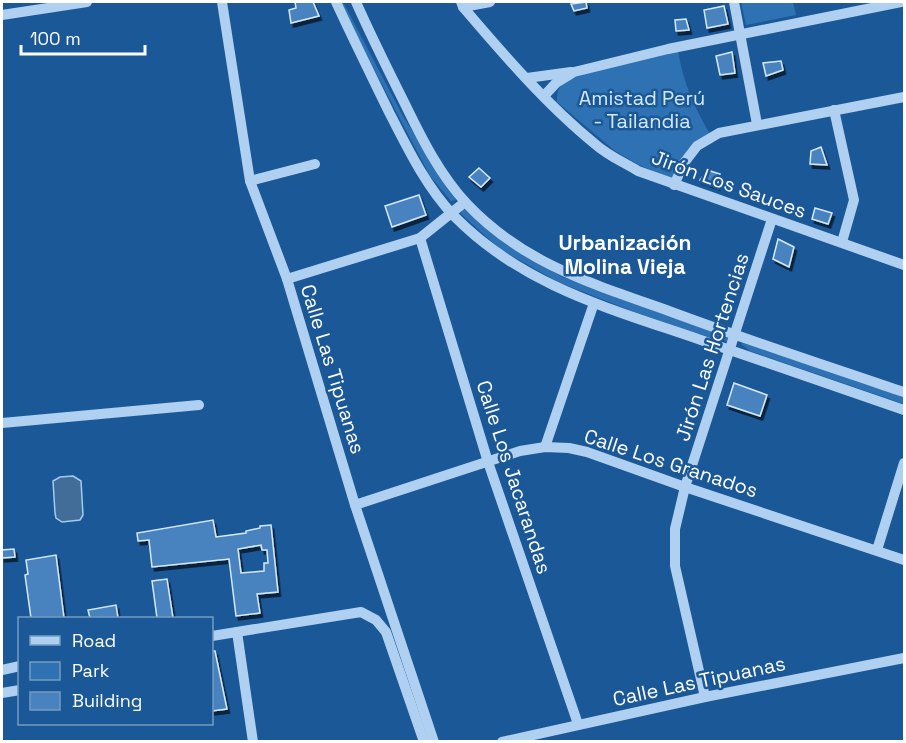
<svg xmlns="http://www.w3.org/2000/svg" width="906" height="743" font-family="'Space Grotesk',sans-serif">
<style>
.green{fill:#2f72b4}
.water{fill:#426d99;stroke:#a2cbf2;stroke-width:1.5}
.building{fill:#4883bf;stroke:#d6e9fb;stroke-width:1.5;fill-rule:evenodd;filter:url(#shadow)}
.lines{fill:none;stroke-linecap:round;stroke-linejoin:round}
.minor{stroke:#afd0f0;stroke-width:10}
.labels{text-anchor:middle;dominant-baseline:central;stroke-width:5;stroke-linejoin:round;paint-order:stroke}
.park-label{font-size:20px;fill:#d6e9fb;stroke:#1b5897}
.street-label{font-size:20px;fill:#fff;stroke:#1b5897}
.neighbourhood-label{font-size:21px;font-weight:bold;fill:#fff;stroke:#1b5897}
</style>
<defs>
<filter id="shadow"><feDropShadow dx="2.5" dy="4" stdDeviation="0" flood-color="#0009"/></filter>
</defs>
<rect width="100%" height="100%" fill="#1b5897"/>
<g class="green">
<polygon points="343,2 403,116 456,200 451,201 430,176 345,14 341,4"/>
<polygon points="741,2 793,2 796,15 746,25"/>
<path d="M678,51C683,82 694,107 710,134C687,146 682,157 672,179L639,165L615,151L557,102C557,98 557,92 559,89C568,71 656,56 678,51Z"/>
<polygon points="462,210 466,210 508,245 562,277 721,333 728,337 727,341 718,340 637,313 558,282 500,249 461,214"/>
<polygon points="743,343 904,396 904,404 750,351 741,344"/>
</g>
<polygon class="water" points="73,476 81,481 83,515 80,520 62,522 56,518 55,513 53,481 60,477"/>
<g class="building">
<polygon points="295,2 313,2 319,16 291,23 289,10 296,8"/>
<polygon points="586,2 587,8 574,11 571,4"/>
<polygon points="724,6 728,24 707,28 704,10"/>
<polygon points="686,19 689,30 676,31 675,20"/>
<polygon points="732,52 735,73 720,75 716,56"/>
<polygon points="781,61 783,70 766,76 763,63"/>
<polygon points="821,147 827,165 810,164 811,151"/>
<polygon points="479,168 490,178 481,187 469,177"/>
<polygon points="707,170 720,174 717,186 700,180"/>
<polygon points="419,195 426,215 392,227 385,206"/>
<polygon points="815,208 832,213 828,224 812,219"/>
<polygon points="778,239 794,247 789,267 773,259"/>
<polygon points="734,383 767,395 760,416 727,405"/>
<path d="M213,520L216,537L246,533V531L260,528V526L271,525L278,592L257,594L260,613L236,616L229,559L152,567L149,540L138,541L137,533ZM261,545L262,550H267L268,563H264V571L241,573L238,549Z"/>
<polygon points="14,549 15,557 2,558 2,550"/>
<polygon points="56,555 64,618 31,618 25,575 28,574 26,560"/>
<polygon points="167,579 173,618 157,618 152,581"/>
<polygon points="116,605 118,618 90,618 88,610"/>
<polygon points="212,651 215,651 227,709 212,711"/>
</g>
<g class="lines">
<g class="minor">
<polyline points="222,2 250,181 287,279 355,505 434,742"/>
<path d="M336,2C353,39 371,75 389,112C407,147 426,187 454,216C523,286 608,308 698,339C767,363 836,386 904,410"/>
<path d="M356,2C371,36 388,70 405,104C422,139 440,175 467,204C524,264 593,284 669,311C747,340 826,366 904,392"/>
<path d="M461,2L463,7C503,54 547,105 595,144C607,155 623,162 638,171L904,265"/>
<polyline points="734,2 757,124"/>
<polyline points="463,7 490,2"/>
<polyline points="2,15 87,2"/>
<polyline points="527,78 571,72"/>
<polyline points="544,96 556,83 574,72 668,49 901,2"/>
<polyline points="834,110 854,200 842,242"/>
<polyline points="250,181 315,164"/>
<polyline points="674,185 684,163 697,146 719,133 904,97"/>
<polyline points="420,238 488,462 578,724"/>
<polyline points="287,279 420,238 465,202"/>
<polyline points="2,423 199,405"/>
<polyline points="545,447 594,303"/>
<polyline points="355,505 520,451 545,447 569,448 587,452 685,487 904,560"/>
<polyline points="877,550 904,463"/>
<polyline points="237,632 253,742"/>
<polyline points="212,636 361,612 376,620 386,632 424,742"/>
<polyline points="2,670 20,666"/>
<polyline points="2,693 20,690"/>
<polyline points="705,697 675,566 675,529 685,487 772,219"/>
<polyline points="502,742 705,697 904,658"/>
</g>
</g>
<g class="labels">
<g class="park-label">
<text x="642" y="98">Amistad Perú<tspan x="642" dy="23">- Tailandia</tspan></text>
</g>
<g class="street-label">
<text transform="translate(729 184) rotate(20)">Jirón Los Sauces</text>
<text transform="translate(712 347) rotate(-72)">Jirón Las Hortencias</text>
<text transform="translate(333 369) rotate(73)">Calle Las Tipuanas</text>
<text transform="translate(671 463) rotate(18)">Calle Los Granados</text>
<text transform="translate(514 477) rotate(72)">Calle Los Jacarandas</text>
<text transform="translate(699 681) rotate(-12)">Calle Las Tipuanas</text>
</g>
<g class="neighbourhood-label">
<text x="625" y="242">Urbanización<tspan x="625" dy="24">Molina Vieja</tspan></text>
</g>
</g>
<rect width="906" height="743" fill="none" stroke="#ffffff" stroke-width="6"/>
<rect x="18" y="617" width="195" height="108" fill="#1b5897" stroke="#769bc1" stroke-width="1.5"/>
<rect x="30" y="636" width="30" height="9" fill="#afd0f0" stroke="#769bc1" stroke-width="1.5"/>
<text x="72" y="647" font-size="18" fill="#ffffff">Road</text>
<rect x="30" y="662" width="30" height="18" fill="#2f72b4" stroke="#769bc1" stroke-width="1.5"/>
<text x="72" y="677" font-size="18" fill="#ffffff">Park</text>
<rect x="30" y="692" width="30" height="18" fill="#4883bf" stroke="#769bc1" stroke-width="1.5"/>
<text x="72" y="707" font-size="18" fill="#ffffff">Building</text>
<path d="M21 45v9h124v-9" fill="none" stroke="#ffffff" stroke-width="3"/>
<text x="30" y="45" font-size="18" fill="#ffffff" stroke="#1b5897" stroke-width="4.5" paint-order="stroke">100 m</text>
</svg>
